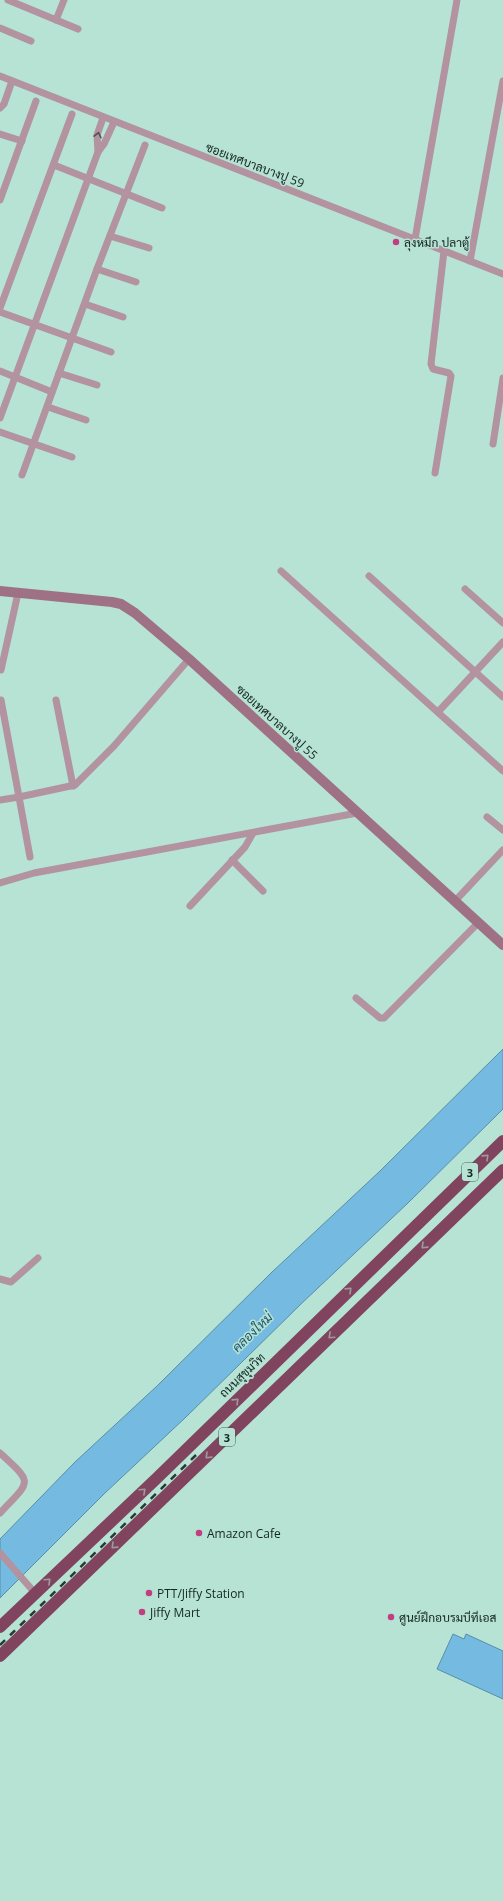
<svg xmlns="http://www.w3.org/2000/svg" width="503" height="1901" font-family="'Open Sans',Sarabun,sans-serif">
<style>
.water{fill:#75bbe1;stroke:#588ea7}
.lines{fill:none;stroke-linecap:round;stroke-linejoin:round}
.street{stroke:#b2939f;stroke-width:7}
.secondary{stroke:#9e7284;stroke-width:10}
.highway{stroke:#81445f;stroke-width:12}
.rail{stroke:#253a33;stroke-width:2.5;stroke-dasharray:7 7;stroke-linecap:butt}
.oneway{stroke:#535253}
.oneway2{stroke:#9e9b9f}
.poi-dot{fill:#c33e81;stroke:#b6e3d4;stroke-width:1.5}
.labels{text-anchor:middle;dominant-baseline:central;stroke-width:3;stroke-linejoin:round;paint-order:stroke}
.shield{fill:#b6e3d4;stroke:#455f56;stroke-width:1}
.shield-label{font-size:11px;font-weight:bold;fill:#142620}
.street-label{font-size:12px;fill:#142620;stroke:#b6e3d4}
.poi-label{font-size:12px;fill:#142620;stroke:#b6e3d4;text-anchor:start}
.water-label{font-size:13px;font-style:italic;fill:#205671;stroke:#b6e3d4}
</style>
<rect width="100%" height="100%" fill="#b6e3d4"/>
<g class="water">
<polygon points="503,1049 503,1109 409,1202 301,1304 186,1417 105,1493 0,1598 0,1539 75,1462 157,1386 271,1273 380,1171"/>
<polygon points="453,1634 464,1639 466,1634 503,1651 503,1699 437,1669"/>
</g>
<g class="lines">
<g class="street">
<polyline points="8,0 78,29"/>
<polyline points="56,20 64,0"/>
<polyline points="0,28 31,41"/>
<polyline points="0,76 503,274"/>
<polyline points="0,108 4,104 12,81"/>
<polyline points="0,134 22,141"/>
<polyline points="98,152 97,135 103,118"/>
<polyline points="54,165 162,208"/>
<polyline points="0,200 36,101"/>
<polyline points="110,236 149,248"/>
<polyline points="415,239 457,0"/>
<polyline points="470,261 503,81"/>
<polyline points="97,269 136,282"/>
<polyline points="85,304 123,317"/>
<polyline points="0,308 72,114"/>
<polyline points="0,312 111,352"/>
<polyline points="0,371 52,392"/>
<polyline points="59,373 97,385"/>
<polyline points="48,407 86,420"/>
<polyline points="0,418 98,152 104,144 114,122"/>
<polyline points="0,432 72,457"/>
<polyline points="493,444 503,378"/>
<polyline points="435,473 451,376 449,373 433,369 431,364 444,251"/>
<polyline points="22,475 97,269 145,145"/>
<polyline points="281,571 503,771"/>
<polyline points="369,576 503,697"/>
<polyline points="465,589 503,623"/>
<polyline points="1,670 18,593"/>
<polyline points="56,700 73,786"/>
<polyline points="438,712 503,642"/>
<polyline points="0,800 19,797 1,700"/>
<polyline points="487,817 503,830"/>
<polyline points="30,857 19,797 75,785 114,746 189,659"/>
<polyline points="232,860 263,891"/>
<polyline points="0,883 34,873 357,813"/>
<polyline points="455,901 503,850"/>
<polyline points="190,906 245,847 253,833"/>
<polyline points="356,998 380,1018 384,1018 478,923"/>
<polyline points="0,1279 11,1282 38,1258"/>
<path d="M0,1453C34,1484 31,1480 0,1513"/>
<polyline points="0,1553 35,1593"/>
</g>
<polyline class="secondary" points="0,591 112,602 121,604 135,613 189,659 503,945"/>
<g class="highway">
<polyline points="0,1627 157,1478 503,1141"/>
<polyline points="0,1656 503,1170"/>
</g>
<polyline class="rail" points="0,1645 196,1455"/>
</g>
<defs><path id="oneway-chevron" d="M-2-3.5L2.5 0L-2 3.5" fill="none" stroke-width="1.6" stroke-linecap="round" stroke-linejoin="round"/></defs>
<use class="oneway" href="#oneway-chevron" transform="translate(98 135) rotate(-77)"/>
<g class="oneway2">
<use href="#oneway-chevron" transform="translate(486 1157) rotate(-44)"/>
<use href="#oneway-chevron" transform="translate(424 1246) rotate(136)"/>
<use href="#oneway-chevron" transform="translate(349 1290) rotate(-44)"/>
<use href="#oneway-chevron" transform="translate(331 1336) rotate(137)"/>
<use href="#oneway-chevron" transform="translate(236 1401) rotate(-44)"/>
<use href="#oneway-chevron" transform="translate(208 1456) rotate(136)"/>
<use href="#oneway-chevron" transform="translate(143 1491) rotate(-43)"/>
<use href="#oneway-chevron" transform="translate(114 1546) rotate(136)"/>
<use href="#oneway-chevron" transform="translate(48 1581) rotate(-43)"/>
</g>
<g class="poi-dot">
<circle cx="396" cy="242" r="4"/>
<circle cx="199" cy="1533" r="4"/>
<circle cx="149" cy="1593" r="4"/>
<circle cx="142" cy="1612" r="4"/>
<circle cx="391" cy="1617" r="4"/>
</g>
<g class="labels">
<g class="shield">
<rect x="462" y="1163" width="16" height="18" rx="3"/>
<rect x="219" y="1428" width="16" height="18" rx="3"/>
</g>
<g class="shield-label">
<text x="470" y="1172">3</text>
<text x="227" y="1437">3</text>
</g>
<g class="street-label">
<text transform="translate(255 165) rotate(21)">ซอยเทศบาลบางปู 59</text>
<text transform="translate(277 722) rotate(42)">ซอยเทศบาลบางปู 55</text>
<text transform="translate(242 1375) rotate(-44)">ถนนสุขุมวิท</text>
</g>
<g class="poi-label">
<text x="404" y="242">ลุงหมึก ปลาตู้</text>
<text x="207" y="1533">Amazon Cafe</text>
<text x="157" y="1593">PTT/Jiffy Station</text>
<text x="150" y="1612">Jiffy Mart</text>
<text x="399" y="1617">ศูนย์ฝึกอบรมบีทีเอส</text>
</g>
<g class="water-label">
<text transform="translate(252 1332) rotate(-44)">คลองใหม่</text>
</g>
</g>
</svg>
